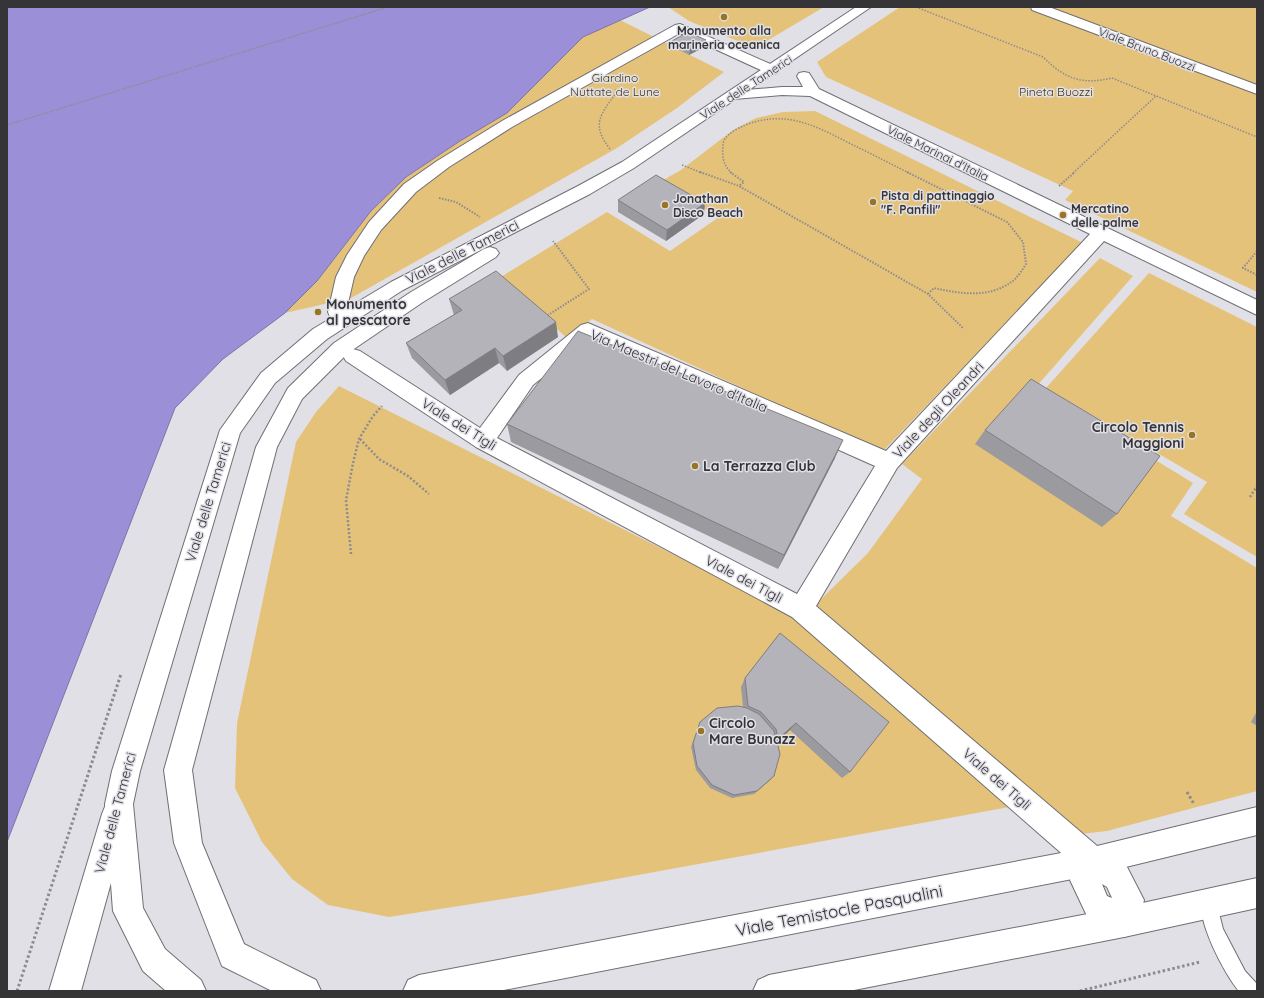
<svg xmlns="http://www.w3.org/2000/svg" width="1264" height="998" font-family="Quicksand,sans-serif">
<style>
.green{fill:#e5c27a}
.water{fill:#9b8fd7;stroke:#7c74a7}
.lines{fill:none;stroke-linecap:round;stroke-linejoin:round}
.lane-casing{stroke:#6f6f74;stroke-width:2}
.street-casing{stroke:#6f6f74;stroke-width:2}
.secondary-casing{stroke:#6f6f74;stroke-width:2}
.path-far3{stroke:#8c8b90;stroke-width:1.5;stroke-dasharray:1.5 1.5;stroke-linecap:butt}
.path-far2{stroke:#8c8b90;stroke-width:2;stroke-dasharray:1.5 1.5;stroke-linecap:butt}
.path-far1{stroke:#8c8b90;stroke-width:2.5;stroke-dasharray:2 2;stroke-linecap:butt}
.path{stroke:#8c8b90;stroke-width:3;stroke-dasharray:2.5 2.5;stroke-linecap:butt}
.lane{fill:#fff;fill-rule:evenodd}
.street{fill:#fff;fill-rule:evenodd}
.secondary{fill:#fff;fill-rule:evenodd}
.wall{fill:#9b9a9f}
.shaded-wall{fill:#7e7d82}
.building{fill:#b4b3b9;stroke:#7e7d82}
.poi-dot{fill:#997520;stroke:#e1e0e7;stroke-width:1.5}
.labels{text-anchor:middle;dominant-baseline:central;stroke-width:3;stroke-linejoin:round;paint-order:stroke}
.far-poi-label{font-size:12px;font-weight:bold;fill:#353437;stroke:#e1e0e7;text-anchor:start}
.far-street-label{font-size:12px;fill:#353437;stroke:#e1e0e7}
.far-park-label{font-size:12px;fill:#433311;stroke:#e1e0e7}
.street-label{font-size:14px;fill:#353437;stroke:#e1e0e7}
.poi-label{font-size:14px;font-weight:bold;fill:#353437;stroke:#e1e0e7;text-anchor:start}
.near-street-label{font-size:17px;fill:#353437;stroke:#e1e0e7}
</style>
<rect width="100%" height="100%" fill="#e1e0e7"/>
<g class="green">
<polygon points="668,7 824,7 755,48 689,21"/>
<polygon points="900,7 1257,7 1257,292 1065,200 1073,191 826,77 817,62"/>
<polygon points="620,20 724,72 677,108 617,148 351,298 285,313 317,281 371,211 406,177 460,141 507,113 583,37"/>
<polygon points="815,111 1083,243 882,452 592,319 567,338 499,278 607,212 670,251 719,217 658,183 681,170 733,130 756,118 783,112"/>
<polygon points="1100,258 1133,276 1036,387 1193,483 1171,516 1257,568 1257,791 1107,831 1081,834 814,606 868,553 922,479 902,464"/>
<polygon points="1149,273 1257,327 1257,557 1184,514 1207,482 1046,388"/>
<polygon points="339,386 790,613 1015,806 529,895 389,917 328,905 292,879 262,842 235,788 237,723 296,442 316,412"/>
</g>
<polygon class="water" points="7,7 650,7 583,37 507,113 460,141 406,177 371,211 317,281 285,313 223,359 175,408 7,842"/>
<g class="lines">
<g class="lane-casing">
<path id="lane" d="M1209,894L1215,897L1223,929L1245,971L1257,984V991H1239C1225,975 1194,917 1203,897Z"/>
</g>
<g class="street-casing">
<g id="street">
<polygon points="1031,7 1049,7 1257,85 1257,94 1032,10"/>
<polygon points="680,24 777,67 779,70 777,73 772,74 767,73 680,33 512,127 449,167 416,192 381,230 364,256 354,277 346,312 344,317 337,319 330,317 328,312 336,277 347,255 369,222 404,184 437,161 502,121 675,25"/>
<path d="M804,72L809,73L819,89L1257,300V315L1104,241L897,468L816,606L1103,851L1127,867L1144,900L1139,922L1135,933L1124,937L1113,933L1087,916L1070,880L1076,866L792,617L476,447L346,361L343,356L346,351L353,349L360,351L480,428L519,375L581,325L588,323L886,451L1090,234L810,96L782,95L734,99L729,98L727,95L729,92L734,91L782,87H803L797,76L799,73ZM590,339L875,466L797,594L497,438L533,385ZM1102,884L1107,887L1112,898L1107,896Z"/>
<polygon points="116,800 126,804 130,814 81,991 49,991 102,814 106,804"/>
</g>
</g>
<g class="secondary-casing">
<g id="secondary">
<polygon points="856,7 871,7 634,168 590,194 403,290 327,339 275,383 240,433 140,771 133,804 143,908 165,949 201,980 206,991 166,991 143,971 113,911 105,804 112,771 220,430 261,373 313,329 391,282 578,186 622,162"/>
<polygon points="490,247 496,249 499,253 496,257 423,302 348,353 302,399 277,447 192,770 202,843 244,944 316,980 321,991 272,991 222,966 174,843 164,770 256,447 288,388 334,343 411,292 484,249"/>
<polygon points="1257,807 1257,835 1093,875 499,991 403,991 408,980 419,975 1093,847"/>
<polygon points="1257,878 1257,908 1124,937 849,991 753,991 758,980 769,975 1124,907"/>
</g>
</g>
<g class="path-far3">
<path d="M916,7L1043,57C1065,79 1082,85 1112,78L1257,137"/>
<polyline points="7,125 388,7"/>
<path d="M610,149C591,125 600,115 616,93V89"/>
<polyline points="682,165 702,173"/>
<path d="M732,173C723,166 722,156 723,145C723,137 734,130 741,127C783,108 814,125 851,144C870,153 889,163 909,173"/>
<polyline points="1073,173 1156,96"/>
</g>
<g class="path-far2">
<polyline points="700,172 739,186 928,294 963,328"/>
<polyline points="730,172 744,182 739,186"/>
<path d="M907,172L1007,222L1023,242L1026,264C1023,269 1019,275 1015,279C992,299 961,294 934,288L928,294"/>
<polyline points="1059,186 1075,172"/>
<polyline points="439,198 456,202 480,217"/>
<polyline points="1257,251 1243,268 1257,275"/>
<polyline points="545,317 589,289 553,241"/>
</g>
<g class="path-far1">
<polyline points="360,439 379,459 408,476 429,494"/>
<polyline points="1250,497 1257,486"/>
<polyline points="351,554 346,500 353,463 359,439 373,416 382,406"/>
</g>
<g class="path">
<polyline points="1187,792 1194,804"/>
<polyline points="17,991 121,674"/>
<polyline points="1080,991 1200,962"/>
</g>
<use href="#lane" class="lane"/>
<use href="#street" class="street"/>
<use href="#secondary" class="secondary"/>
</g>
<g class="wall">
<polygon points="672,41 706,46 689,55 672,46"/>
<polygon points="618,200 704,214 666,241 618,212"/>
<polygon points="449,299 558,337 507,371 499,363 450,395 412,358 406,343 454,315"/>
<polygon points="507,424 835,458 778,569 511,442"/>
<polygon points="985,430 1117,514 1102,527 975,444"/>
<polygon points="780,633 850,772 842,778 790,730 777,742 770,780 754,794 732,798 710,788 696,770 691,747 700,722 743,707 741,687 745,678"/>
<polygon points="1257,711 1257,726 1251,722"/>
</g>
<g class="shaded-wall">
<polygon points="706,40 706,46 689,55 690,49"/>
<polygon points="705,203 704,214 666,241 667,230"/>
<polygon points="556,322 558,337 507,371 503,356"/>
<polygon points="495,348 499,363 450,395 445,380"/>
<polygon points="843,440 835,458 778,569 784,555"/>
<polygon points="796,723 790,730 773,746 778,739"/>
<polygon points="774,776 770,780 754,794 757,791"/>
</g>
<g class="building">
<polygon points="688,32 706,40 690,49 672,41"/>
<polygon points="656,175 705,203 667,230 618,200"/>
<polygon points="496,271 556,322 503,356 495,348 445,380 406,343 462,310 449,299"/>
<polygon points="578,331 843,440 784,555 507,424"/>
<polygon points="1031,379 1160,456 1117,514 985,430"/>
<polygon points="780,633 889,722 850,772 796,723 778,739 776,729 761,712 748,706 745,678"/>
<polygon points="738,706 747,708 759,714 774,731 780,754 774,776 757,791 734,795 712,785 697,766 693,743 700,722 717,708"/>
</g>
<g class="poi-dot">
<circle cx="724" cy="17" r="4"/>
<circle cx="873" cy="202" r="4"/>
<circle cx="665" cy="205" r="4"/>
<circle cx="1063" cy="215" r="4"/>
<circle cx="318" cy="312" r="4"/>
<circle cx="1192" cy="435" r="4"/>
<circle cx="695" cy="466" r="4"/>
<circle cx="701" cy="731" r="4"/>
</g>
<g class="labels">
<g class="far-poi-label">
<text x="724" y="30" text-anchor="middle">Monumento alla<tspan x="724" dy="14">marineria oceanica</tspan></text>
<text x="881" y="195">Pista di pattinaggio<tspan x="881" dy="14">"F. Panfili"</tspan></text>
<text x="673" y="198">Jonathan<tspan x="673" dy="14">Disco Beach</tspan></text>
<text x="1071" y="208">Mercatino<tspan x="1071" dy="14">delle palme</tspan></text>
</g>
<g class="far-street-label">
<text transform="translate(1147 49) rotate(21)">Viale Bruno Buozzi</text>
<text transform="translate(746 87) rotate(-33)">Viale delle Tamerici</text>
<text transform="translate(938 153) rotate(26)">Viale Marinai d'Italia</text>
</g>
<g class="far-park-label">
<text x="615" y="77">Giardino<tspan x="615" dy="14">Nuttate de Lune</tspan></text>
<text x="1056" y="91">Pineta Buozzi</text>
</g>
<g class="street-label">
<text transform="translate(462 252) rotate(-27)">Viale delle Tamerici</text>
<text transform="translate(679 371) rotate(23)">Via Maestri del Lavoro d'Italia</text>
<text transform="translate(938 410) rotate(-47)">Viale degli Oleandri</text>
<text transform="translate(459 424) rotate(32)">Viale dei Tigli</text>
<text transform="translate(208 502) rotate(-73)">Viale delle Tamerici</text>
<text transform="translate(744 579) rotate(28)">Viale dei Tigli</text>
<text transform="translate(997 779) rotate(41)">Viale dei Tigli</text>
<text transform="translate(115 813) rotate(-75)">Viale delle Tamerici</text>
</g>
<g class="poi-label">
<text x="326" y="304">Monumento<tspan x="326" dy="16">al pescatore</tspan></text>
<text x="1184" y="427" text-anchor="end">Circolo Tennis<tspan x="1184" dy="16">Maggioni</tspan></text>
<text x="703" y="466">La Terrazza Club</text>
<text x="709" y="723">Circolo<tspan x="709" dy="16">Mare Bunazz</tspan></text>
</g>
<g class="near-street-label">
<text transform="translate(839 910) rotate(-11)">Viale Temistocle Pasqualini</text>
</g>
</g>
<rect width="1264" height="998" fill="none" stroke="#353437" stroke-width="16"/>
</svg>
